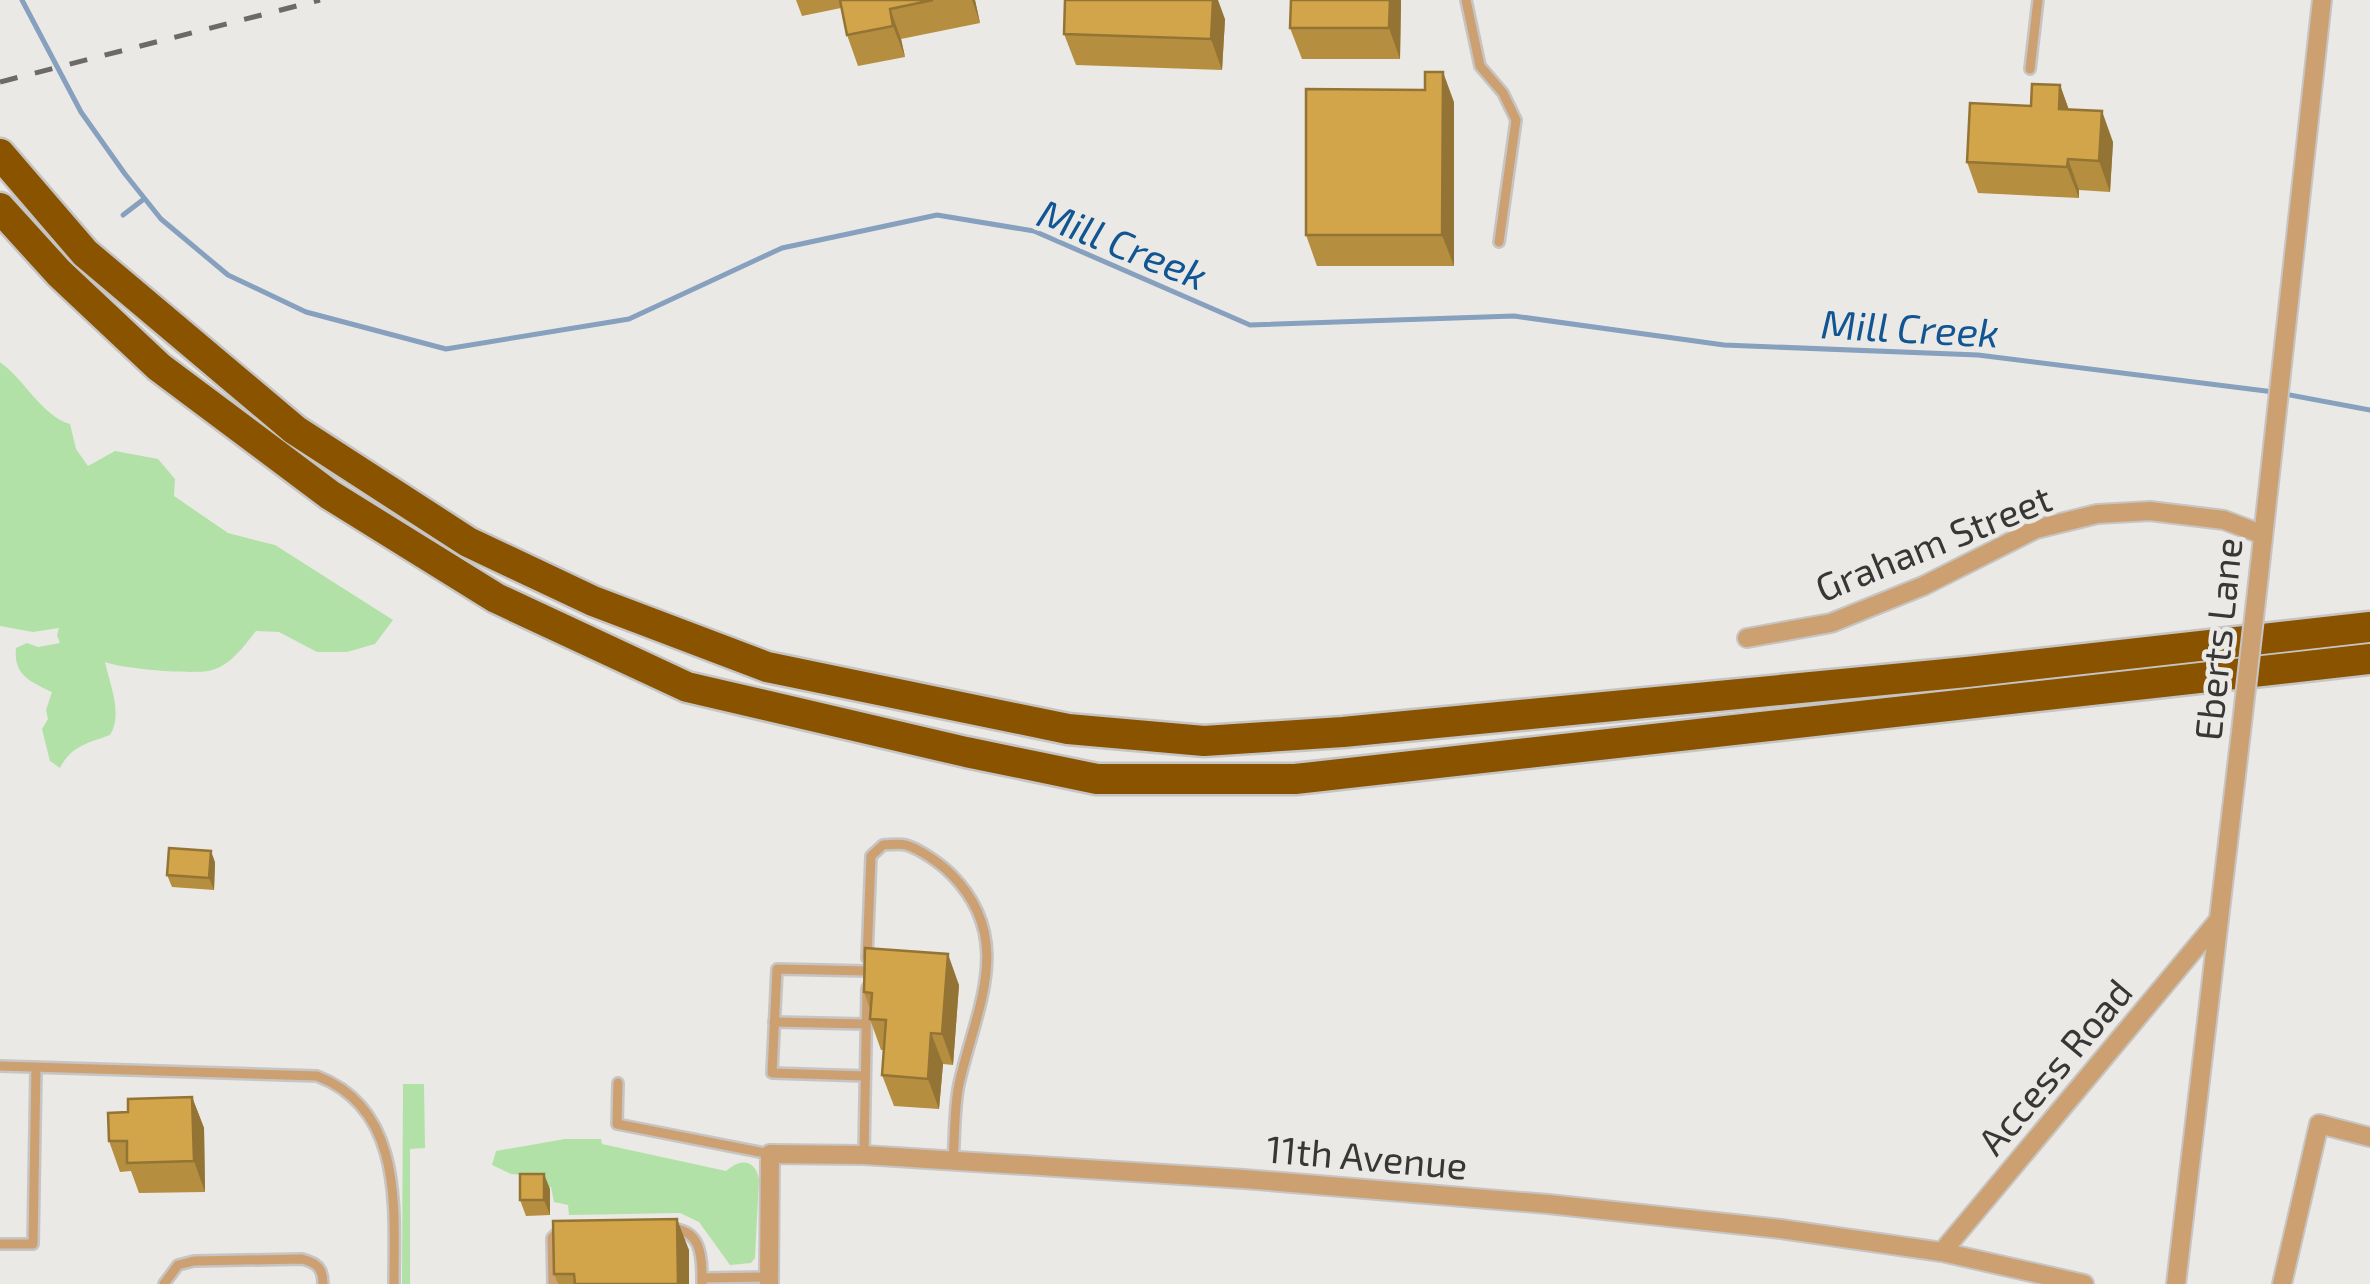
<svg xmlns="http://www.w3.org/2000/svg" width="2370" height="1284" font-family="'Exo 2',sans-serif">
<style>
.green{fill:#b1e1a6}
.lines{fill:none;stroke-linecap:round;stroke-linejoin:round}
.stream{stroke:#86a0be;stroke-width:5}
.lane-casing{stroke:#c7c5c3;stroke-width:14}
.street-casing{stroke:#c7c5c3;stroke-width:22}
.highway-casing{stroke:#c7c5c3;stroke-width:35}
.lane{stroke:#cca071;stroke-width:9}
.street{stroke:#cca071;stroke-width:18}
.highway{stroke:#895300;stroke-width:30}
.rail{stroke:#6b6a69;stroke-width:5;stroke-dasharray:18 18;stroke-linecap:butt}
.street-bridge-casing{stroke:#c7c5c3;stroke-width:22;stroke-linecap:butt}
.street-bridge{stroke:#cca071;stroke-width:18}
.wall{fill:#b58e40}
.shaded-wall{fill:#937434}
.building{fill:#d2a54a;stroke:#937434;stroke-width:2.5}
.labels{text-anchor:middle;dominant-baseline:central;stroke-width:9;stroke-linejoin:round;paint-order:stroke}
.street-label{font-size:38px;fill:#383736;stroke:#ebe9e6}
.water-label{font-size:40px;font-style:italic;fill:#125593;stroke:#ebe9e6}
</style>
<rect width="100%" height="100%" fill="#ebe9e6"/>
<g class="green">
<path d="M0,362C24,379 42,416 70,424L76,449L88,466L115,451L158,459L175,479L174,496L228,533L275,545L393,620L375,644L347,652H317L279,632L256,631C243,647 230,667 208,671C188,674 123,669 105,662C110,685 123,714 110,735C88,743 71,746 60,768L50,761L42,729L48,719L46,710L52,692C31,682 13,675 16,648L27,643L38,647L60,643L57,635L59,628L33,632L0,626Z"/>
<polygon points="403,1084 424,1084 425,1148 410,1149 410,1284 402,1284"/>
<path d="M565,1139H601L602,1144L726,1171C740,1158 755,1159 759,1179L755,1258L751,1263L730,1265L699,1222L680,1213L569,1215L568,1205L554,1202L551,1187H526L525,1175L511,1174L492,1165L496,1151Z"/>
</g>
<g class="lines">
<g class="stream">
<polyline points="22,0 81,112 125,174 161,219 228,275 306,312 446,349 629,319 782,248 937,215 1034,231 1250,325 1514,316 1724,345 1978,355 2274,392"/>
<polyline points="123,215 144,199"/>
<polyline points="2285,394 2370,410"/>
</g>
<g class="lane-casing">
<g id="lane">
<polyline points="1466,0 1480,66 1503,93 1516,120 1499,242"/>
<polyline points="2030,69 2038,0"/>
<path d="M867,958L871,856L883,845C890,845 899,843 906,845C920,849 941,864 951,874C1016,939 976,1008 959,1084C954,1108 955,1136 953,1161"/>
<polyline points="774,1022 866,1024"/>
<path d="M0,1066L317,1076C404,1109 394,1208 394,1284"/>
<polyline points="865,1076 772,1073 777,969 867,971"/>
<polyline points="618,1083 617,1124 770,1154"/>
<polyline points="864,1155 867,988"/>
<path d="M670,1228C700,1230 702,1253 702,1278"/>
<polyline points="0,1244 33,1244 36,1068"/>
<path d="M164,1284L178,1265L194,1261L302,1259C317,1263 323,1268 323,1284"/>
<polyline points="553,1284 552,1238 560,1230"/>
<polyline points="702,1284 702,1278 769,1277"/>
</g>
</g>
<g class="street-casing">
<g id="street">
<polyline points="2259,574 2322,0"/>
<polyline points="1747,638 1831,623 1923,586 2036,529 2097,514 2150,511 2224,520 2261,534"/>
<polyline points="1942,1252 2217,922"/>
<polyline points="769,1284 770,1154 864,1155 1244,1179 1548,1204 1781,1229 1942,1252 2084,1284"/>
<polyline points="2176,1284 2241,732"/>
<polyline points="2282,1284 2319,1124 2370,1137"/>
</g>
</g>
<g class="highway-casing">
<g id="highway">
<polyline points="0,154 85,253 295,430 468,542 593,601 767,667 1068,729 1204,741 1343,732 1967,672 2370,627"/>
<polyline points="0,208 59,273 159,367 330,495 496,598 687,687 966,752 1097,779 1295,779 2370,659"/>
</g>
</g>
<use href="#lane" class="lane"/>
<use href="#street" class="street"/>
<use href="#highway" class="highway"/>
<polyline class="rail" points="0,82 320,0"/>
<g class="street-bridge-casing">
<polyline id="street-bridge" points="2241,732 2259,574"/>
</g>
<use href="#street-bridge" class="street-bridge"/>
</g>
<g class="wall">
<polygon points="796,0 975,0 980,23 901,39 905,57 858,66 847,35 841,8 802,16"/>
<polygon points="1291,0 1401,0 1400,59 1302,59 1290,28"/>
<polygon points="1225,19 1222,70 1076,65 1064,34"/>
<polygon points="2060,85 2069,110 2113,142 2110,192 2079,190 2079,198 1978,193 1967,162 2031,106"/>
<polygon points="1454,102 1454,266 1317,266 1306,235"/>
<polygon points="215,862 214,890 172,887 167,875"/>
<polygon points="959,985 953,1065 943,1064 939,1109 894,1106 882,1075 884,1050 881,1050 870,1019 870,1009 864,992"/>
<polygon points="192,1097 204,1128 205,1192 139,1193 131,1171 120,1172 109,1141 128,1112"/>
<polygon points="550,1189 550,1215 526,1216 520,1200"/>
<polygon points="689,1250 689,1284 558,1284 554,1274"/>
</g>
<g class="shaded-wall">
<polygon points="972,0 975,0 980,23"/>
<polygon points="1213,0 1218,0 1225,19 1222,70 1211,39"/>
<polygon points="1390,0 1401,0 1400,59 1389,28"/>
<polygon points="890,9 901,39 905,57 893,26"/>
<polygon points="1443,72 1454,102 1454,266 1442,235"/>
<polygon points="2060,85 2071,116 2059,109"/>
<polygon points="2102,111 2113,142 2110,192 2099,161"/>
<polygon points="2068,159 2079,190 2079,198 2067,167"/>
<polygon points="211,851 215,862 214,890 209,878"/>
<polygon points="948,954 959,985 953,1065 942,1034"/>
<polygon points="931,1033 943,1064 939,1109 928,1079"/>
<polygon points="192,1097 204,1128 205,1192 194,1161"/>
<polygon points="544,1174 550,1189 550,1215 544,1200"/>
<polygon points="677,1219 689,1250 689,1284 678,1284"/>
</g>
<g class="building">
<polygon points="840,0 933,0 890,9 893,26 847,35"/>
<polygon points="1065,0 1213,0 1211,39 1064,34"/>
<polygon points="1291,0 1390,0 1389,28 1290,28"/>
<polygon points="1425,72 1443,72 1442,235 1306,235 1306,89 1425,90"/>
<polygon points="2032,84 2060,85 2059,109 2102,111 2099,161 2068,159 2067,167 1967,162 1970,103 2031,106"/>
<polygon points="169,848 211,851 209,878 167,875"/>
<polygon points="865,948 948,954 942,1034 931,1033 928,1079 882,1075 886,1020 870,1019 872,993 864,992"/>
<polygon points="192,1097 194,1161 127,1163 127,1141 109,1141 108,1113 128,1112 128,1099"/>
<rect x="520" y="1174" width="24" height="26"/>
<polygon points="677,1219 678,1284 575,1284 574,1274 554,1274 553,1221"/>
</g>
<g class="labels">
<g class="street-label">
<text transform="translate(1933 542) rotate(-22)">Graham Street</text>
<text transform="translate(2217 639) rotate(-84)">Eberts Lane</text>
<text transform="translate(2054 1066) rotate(-50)">Access Road</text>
<text transform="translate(1367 1156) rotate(5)">11th Avenue</text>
</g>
<g class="water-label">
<text transform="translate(1123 243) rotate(22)">Mill Creek</text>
<text transform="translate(1910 327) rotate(3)">Mill Creek</text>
</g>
</g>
</svg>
